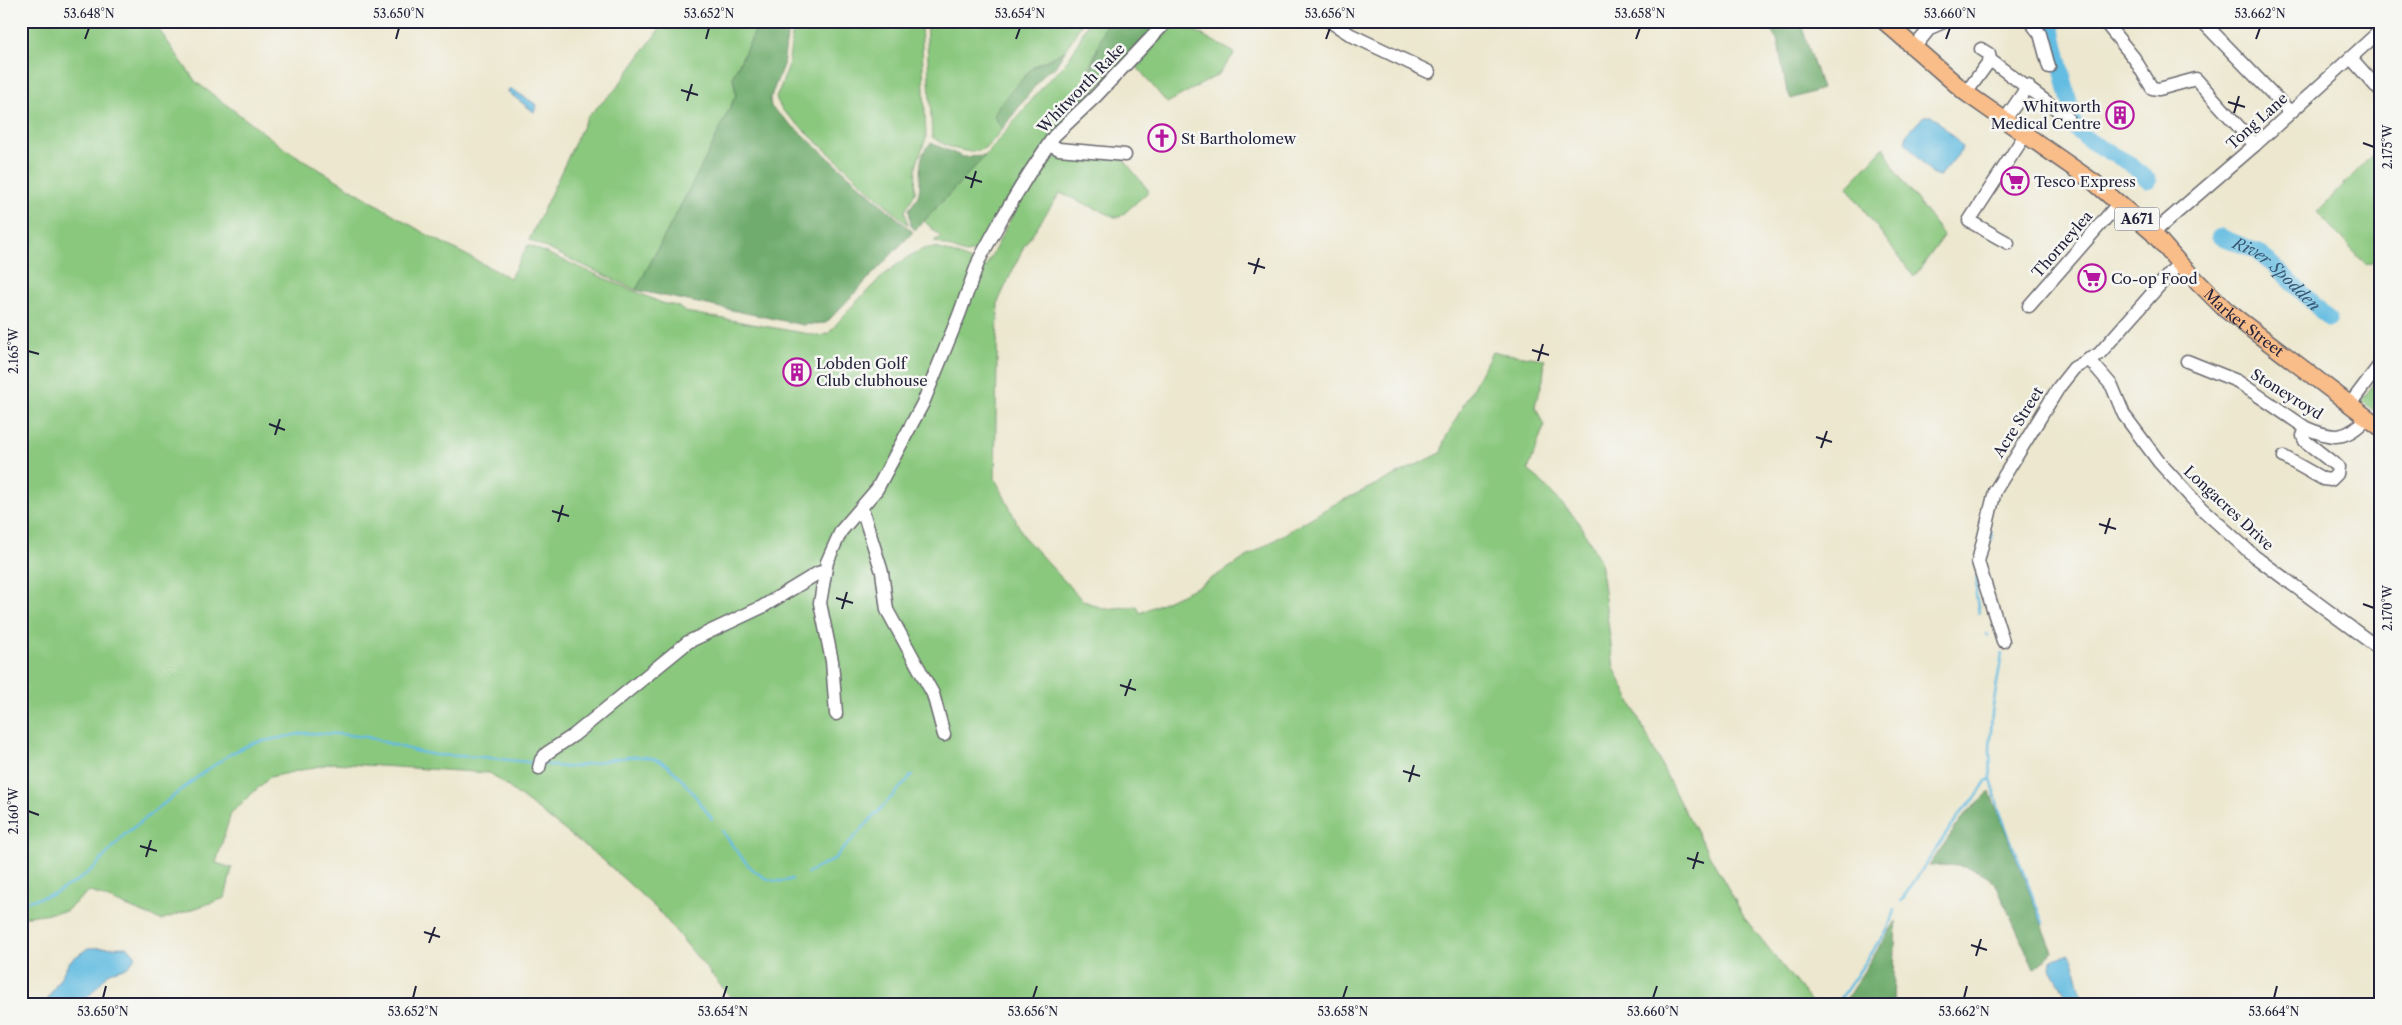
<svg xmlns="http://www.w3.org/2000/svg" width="2402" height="1025" font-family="'Libre Caslon Text',serif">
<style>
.green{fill:#8ac87e;stroke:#56755c}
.forest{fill:#6fac6d;stroke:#486754}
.water{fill:#64bce1;stroke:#436f8e}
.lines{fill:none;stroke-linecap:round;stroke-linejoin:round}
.stream{stroke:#64bce1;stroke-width:2.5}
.river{stroke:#64bce1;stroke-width:16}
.minor-casing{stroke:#69676e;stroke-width:15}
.major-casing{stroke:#69676e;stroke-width:19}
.minor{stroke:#fff;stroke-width:12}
.major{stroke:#f9bd89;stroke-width:16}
.ticks{fill:none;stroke:#22223b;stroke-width:2}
.labels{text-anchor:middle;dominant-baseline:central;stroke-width:5;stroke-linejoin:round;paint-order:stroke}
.shield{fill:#f6f6f2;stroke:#626272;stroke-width:1}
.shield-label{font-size:14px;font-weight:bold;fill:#22223b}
.street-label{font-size:15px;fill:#22223b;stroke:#f6f6f2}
.poi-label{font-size:15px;fill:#22223b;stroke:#f6f6f2;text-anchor:start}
.water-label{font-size:16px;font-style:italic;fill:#395875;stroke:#f6f6f2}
.neatline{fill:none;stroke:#22223b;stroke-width:2}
.ticks-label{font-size:12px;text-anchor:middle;fill:#22223b}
</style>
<rect width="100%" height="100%" fill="#f6f6f2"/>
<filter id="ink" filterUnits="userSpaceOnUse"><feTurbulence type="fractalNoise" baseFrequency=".02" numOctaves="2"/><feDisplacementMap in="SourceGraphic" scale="10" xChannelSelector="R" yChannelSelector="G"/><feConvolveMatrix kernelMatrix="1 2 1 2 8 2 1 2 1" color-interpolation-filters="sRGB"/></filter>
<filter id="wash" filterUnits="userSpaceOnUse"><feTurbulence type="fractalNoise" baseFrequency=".0096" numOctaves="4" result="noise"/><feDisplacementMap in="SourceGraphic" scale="20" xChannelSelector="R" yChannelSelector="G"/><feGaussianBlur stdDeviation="1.12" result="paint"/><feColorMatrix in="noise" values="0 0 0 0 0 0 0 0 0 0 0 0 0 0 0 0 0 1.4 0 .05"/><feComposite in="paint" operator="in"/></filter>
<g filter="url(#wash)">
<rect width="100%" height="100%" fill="#ece7ce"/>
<g class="green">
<path d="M21,21H153L196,82L284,148L424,233L510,278L528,245L662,303L677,306L685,312L820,336L829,333C846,312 907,243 935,248C952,251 969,261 986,267L1031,178L1051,152L1123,159L1149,191L1120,217H1115L1060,193L1024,246L998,302L995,478L1024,537L1082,600L1104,609L1137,606L1140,613L1199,586L1329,507L1441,453L1444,441L1492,352L1545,359L1543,380L1535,405L1544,426L1528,470L1539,479L1579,522L1600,561L1614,668L1680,803L1746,920L1813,1004H736L659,911L602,859L490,773L333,763L270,777L231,813L216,863L232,868L225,898L161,920L89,891L66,911L21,917Z"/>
<polygon points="663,21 763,21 759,24 733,76 736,95 706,158 636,290 529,240 587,117 615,90 661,27"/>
<polygon points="794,21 921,21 926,138 916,166 915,193 905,211 908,225 782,110 776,98 788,68"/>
<path d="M926,21H1083L1065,51L1033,67L994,116L1002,129C997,135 992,143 986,147C971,158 944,146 932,137Z"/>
<path d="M1088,21H1104L1107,24L1089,69L1078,109L979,251L965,253L934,241L941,237L924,221L985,156L1050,78C1067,67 1080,40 1088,21Z"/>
<polygon points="1171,21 1177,21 1235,53 1218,75 1167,103 1133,62"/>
<polygon points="2381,146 2381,259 2366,265 2317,212"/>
<polygon points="1884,147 1896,172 1944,236 1914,277 1847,187"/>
<polygon points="2379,377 2381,379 2381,416 2361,401"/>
</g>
<g class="forest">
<polygon points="763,21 789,21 783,65 770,99 771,107 913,232 826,323 803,325 636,290 706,158 736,95 733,76 759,24"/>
<polygon points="1110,21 1161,21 1078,109 1105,26"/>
<polygon points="1765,21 1800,21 1822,89 1791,99 1786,87 1778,42"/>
<polygon points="1065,51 1055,67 1045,73 1002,129 994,116 999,105 1033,67"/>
<path d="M931,143L963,157L985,156L915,230L911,226L909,209C913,204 918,198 919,192C922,175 916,155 931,143Z"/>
<path d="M1990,792L2053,952L2034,969L1997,886C1979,865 1955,864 1929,866L1965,814Z"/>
<polygon points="1896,921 1893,1004 1843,1004"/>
</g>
<g class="water">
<polygon points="510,88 537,105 534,112 508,92"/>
<polygon points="1924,116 1933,116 1962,146 1961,151 1940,176 1932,174 1905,142 1907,134"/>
<polygon points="128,947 136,956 128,967 110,972 82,1004 45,1004 70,961 88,948"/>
<polygon points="2069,954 2073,960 2084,1004 2071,1004 2050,967 2051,960"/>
</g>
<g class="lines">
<g class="stream">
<polyline points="1987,544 1992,540 1991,531"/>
<polyline points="1977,575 1976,595 1979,613"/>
<polyline points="1987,634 1988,636"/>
<polyline points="2002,654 1992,712 1990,750 1991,779 1999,810 2043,923"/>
<path d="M544,764C553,765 563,768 571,767C598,764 646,746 668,766C685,781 699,801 712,819"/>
<path d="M722,831C738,852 759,891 792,879"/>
<polyline points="807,873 833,860 912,775"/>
<polyline points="1901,901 1961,812 1975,798 1986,781 1991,779"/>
<polyline points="21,903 53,894 77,881 95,867 124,835 204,772 232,753 253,743 305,733 338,734 367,737 415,751 435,755 482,757 535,763"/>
<polyline points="1837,1004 1888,929 1894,910"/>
</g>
<g class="river">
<polyline points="2049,21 2053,32 2076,130 2091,142 2129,163 2149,181"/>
<path id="s1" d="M2219,236L2256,251L2274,265L2329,319"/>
</g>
</g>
</g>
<g filter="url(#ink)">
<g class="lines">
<g class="minor-casing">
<g id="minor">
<polyline points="1329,21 1351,35 1429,72"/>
<polyline points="2030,21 2040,34 2049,67"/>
<polyline points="2104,21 2134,58 2152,88 2159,89 2196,79 2255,145"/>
<polyline points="2202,21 2290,112"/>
<polyline points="1913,49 1930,28 1946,21"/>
<polyline points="1981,49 1989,54 1990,60"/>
<polyline points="2351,58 2381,92"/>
<polyline points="1990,60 2067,117"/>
<polyline points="1966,93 1990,60"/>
<polyline points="2004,121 2028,86"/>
<polyline points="1049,144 1059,149 1125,155"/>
<polyline points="2153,233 2255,145 2381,30"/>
<polyline points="2008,243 1969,221 2025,135"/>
<polyline points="2029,306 2119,203"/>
<polyline points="2089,359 2112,386 2124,415 2159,462 2200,507 2254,556 2381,650"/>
<path d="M2187,361L2237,381L2306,428C2334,440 2347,440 2368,417"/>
<polyline points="2350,404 2381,363"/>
<polyline points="2284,457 2323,479 2331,480 2337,474 2338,467 2305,441 2303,436 2306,428"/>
<polyline points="862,509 882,572 887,610 933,694 944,735"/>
<polyline points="2003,641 1978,562 1995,491 2059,387 2074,368 2099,354 2179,263"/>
<polyline points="836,714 832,661 820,603 827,562 841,531 877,489 923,403 959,315 979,260 1002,218 1028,175 1054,136 1096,96 1167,21"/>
<polyline points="539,768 541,760 547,753 574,735 688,642 762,607 818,573 825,571"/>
</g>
</g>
<g class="major-casing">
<g id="major">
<path id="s2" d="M1884,21L1966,93L2095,183L2153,233L2179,263L2226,310L2381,428"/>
</g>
</g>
<use href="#minor" class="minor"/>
<use href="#major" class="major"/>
</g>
</g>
<path class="ticks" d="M85,39L89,28M396,39L399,28M706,39L709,28M1016,39L1020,28M1326,39L1330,28M1636,39L1640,28M1946,39L1950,28M2256,39L2260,28M681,90L698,95M687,101L692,84M2228,102L2245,107M2234,113L2239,96M2363,143L2374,147M965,177L982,182M971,188L976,171M1248,263L1265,268M1254,274L1259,258M1532,350L1549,355M28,351L39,354M1538,361L1543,344M269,424L285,430M275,435L280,419M1816,437L1832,442M1821,448L1827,431M552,511L569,516M558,522L563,505M2099,524L2116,529M2105,534L2110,518M836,598L853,603M2363,604L2374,608M842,609L847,592M1120,685L1136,690M1125,696L1131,679M1403,771L1420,776M1409,782L1414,765M28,811L39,815M140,846L157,851M146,857L151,840M1687,858L1704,863M1693,869L1698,852M424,932L440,937M429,943L435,927M1971,945L1987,950M1976,956L1981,939M103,998L106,986M413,998L416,986M723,998L727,986M1033,998L1037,986M1343,998L1347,986M1653,998L1657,986M1964,998L1967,986M2274,998L2277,986"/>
<defs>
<g id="building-ring" transform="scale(1.4375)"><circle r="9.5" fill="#f6f6f2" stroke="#b5179e" stroke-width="1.5"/><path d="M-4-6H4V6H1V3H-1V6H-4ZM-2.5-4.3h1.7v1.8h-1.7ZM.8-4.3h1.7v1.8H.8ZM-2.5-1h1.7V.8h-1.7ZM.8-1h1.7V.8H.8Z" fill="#b5179e"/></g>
<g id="church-ring" transform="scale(1.4375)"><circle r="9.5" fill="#f6f6f2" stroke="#b5179e" stroke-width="1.5"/><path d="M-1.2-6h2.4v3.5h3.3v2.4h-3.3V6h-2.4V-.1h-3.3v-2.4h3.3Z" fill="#b5179e"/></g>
<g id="supermarket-ring" transform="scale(1.4375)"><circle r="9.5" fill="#f6f6f2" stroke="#b5179e" stroke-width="1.5"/><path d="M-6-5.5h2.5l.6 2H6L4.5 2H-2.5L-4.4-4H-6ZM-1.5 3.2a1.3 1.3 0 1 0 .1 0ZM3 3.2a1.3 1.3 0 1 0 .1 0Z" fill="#b5179e"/></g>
</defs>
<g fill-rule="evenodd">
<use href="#building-ring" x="2120" y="115"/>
<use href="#church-ring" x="1162" y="138"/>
<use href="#supermarket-ring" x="2015" y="181"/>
<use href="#supermarket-ring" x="2092" y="278"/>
<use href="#building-ring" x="797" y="372"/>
</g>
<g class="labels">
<rect class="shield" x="2114.5" y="207.5" width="45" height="23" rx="4"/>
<g class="shield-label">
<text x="2137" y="219">A671</text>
</g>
<g class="street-label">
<text transform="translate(1081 88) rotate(-46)">Whitworth Rake</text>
<text transform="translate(2257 121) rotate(-42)">Tong Lane</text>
<text transform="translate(2062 244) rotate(-49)">Thorneylea</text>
<text stroke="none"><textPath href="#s2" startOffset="471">Market Street</textPath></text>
<text transform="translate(2287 394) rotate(32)">Stoneyroyd</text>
<text transform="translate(2018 422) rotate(-58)">Acre Street</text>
<text transform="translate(2229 508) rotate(43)">Longacres Drive</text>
</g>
<g class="poi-label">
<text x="2101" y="106" text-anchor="end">Whitworth<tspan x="2101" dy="17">Medical Centre</tspan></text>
<text x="1181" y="138">St Bartholomew</text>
<text x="2034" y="181">Tesco Express</text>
<text x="2111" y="278">Co-op Food</text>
<text x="816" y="363">Lobden Golf<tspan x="816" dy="17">Club clubhouse</tspan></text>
</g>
<g class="water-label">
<text stroke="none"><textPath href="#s1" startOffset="70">River Spodden</textPath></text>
</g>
</g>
<rect width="2402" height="1025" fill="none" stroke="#f6f6f2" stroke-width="55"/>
<rect x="28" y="28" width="2346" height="970" class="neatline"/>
<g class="ticks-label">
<text x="89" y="18">53.648°N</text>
<text x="399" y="18">53.650°N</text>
<text x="709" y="18">53.652°N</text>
<text x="1020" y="18">53.654°N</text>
<text x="1330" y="18">53.656°N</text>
<text x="1640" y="18">53.658°N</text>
<text x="1950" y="18">53.660°N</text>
<text x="2260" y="18">53.662°N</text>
<text transform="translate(2388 147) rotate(-90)" y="4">2.175°W</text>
<text transform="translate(14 351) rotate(-90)" y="4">2.165°W</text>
<text transform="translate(2388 608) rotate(-90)" y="4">2.170°W</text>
<text transform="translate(14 811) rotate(-90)" y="4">2.160°W</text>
<text x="103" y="1016">53.650°N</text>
<text x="413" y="1016">53.652°N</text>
<text x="723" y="1016">53.654°N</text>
<text x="1033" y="1016">53.656°N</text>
<text x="1343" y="1016">53.658°N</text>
<text x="1653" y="1016">53.660°N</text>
<text x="1964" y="1016">53.662°N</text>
<text x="2274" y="1016">53.664°N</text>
</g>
</svg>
